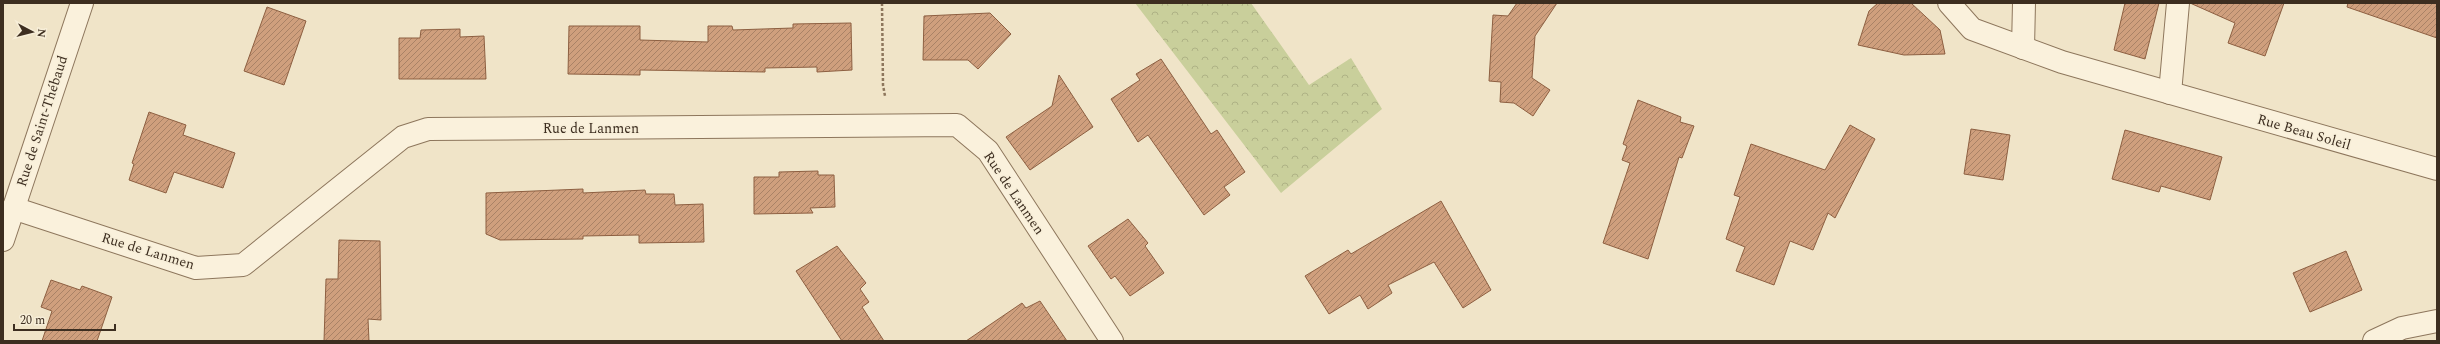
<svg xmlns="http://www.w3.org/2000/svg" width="2440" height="344" font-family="Spectral,serif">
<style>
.forest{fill:url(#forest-crowns)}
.building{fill:url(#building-hatch);stroke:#8d5f41}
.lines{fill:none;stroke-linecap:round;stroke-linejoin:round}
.minor-casing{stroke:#8d765c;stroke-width:24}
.tertiary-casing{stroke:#8d765c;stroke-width:24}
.path{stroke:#8d765c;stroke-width:2.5;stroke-dasharray:3 2;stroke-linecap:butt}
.minor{stroke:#faf1dc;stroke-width:22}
.tertiary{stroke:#faf1dc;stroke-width:22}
.labels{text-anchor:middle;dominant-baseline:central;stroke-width:3;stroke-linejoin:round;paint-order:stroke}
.street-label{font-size:14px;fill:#3d2e20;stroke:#f7eed8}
</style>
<defs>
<pattern id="forest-crowns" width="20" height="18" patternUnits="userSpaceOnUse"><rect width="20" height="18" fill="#c9cf9b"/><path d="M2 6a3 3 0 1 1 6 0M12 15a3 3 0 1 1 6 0" fill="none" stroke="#aeb285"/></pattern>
<pattern id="building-hatch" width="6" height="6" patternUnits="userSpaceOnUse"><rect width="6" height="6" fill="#cf9f7d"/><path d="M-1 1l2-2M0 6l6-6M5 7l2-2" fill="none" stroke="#a98266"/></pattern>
</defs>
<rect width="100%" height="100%" fill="#f0e4c8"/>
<polygon class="forest" points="1135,3 1251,3 1309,85 1351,58 1382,109 1281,193"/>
<g class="building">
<polygon points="1517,3 1557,3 1535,36 1532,78 1550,90 1533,116 1514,103 1500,102 1501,82 1489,81 1493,15 1508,16"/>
<polygon points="1878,3 1911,3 1940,30 1945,54 1904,55 1858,45 1869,11"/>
<polygon points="2125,3 2159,3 2145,59 2114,50"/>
<polygon points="2190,3 2284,3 2265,56 2228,43 2235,23"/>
<polygon points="2348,3 2437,3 2437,38 2347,7"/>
<polygon points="267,7 306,21 284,85 244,71"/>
<polygon points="990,13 1011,34 978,69 968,60 923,60 924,16"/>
<polygon points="851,23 852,70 817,72 817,67 765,68 765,72 640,70 640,75 568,74 569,26 640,26 640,40 708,42 708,26 732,26 733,30 793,28 793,24"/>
<polygon points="460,29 460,37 484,36 486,79 399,79 399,38 420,38 421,30"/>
<polygon points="1161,59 1211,134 1217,130 1245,172 1224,187 1230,195 1204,215 1148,135 1138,142 1111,99 1140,80 1136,74"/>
<polygon points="1059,75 1093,127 1030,170 1006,137 1052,106"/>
<polygon points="1638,100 1681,117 1680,122 1694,126 1682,158 1679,157 1648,259 1603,243 1630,163 1622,160 1627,146 1623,144"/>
<polygon points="149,112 186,125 183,135 235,153 223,188 174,172 166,193 129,180 134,164 132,163"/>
<polygon points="1850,125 1875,139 1835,218 1828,213 1813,250 1790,241 1774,285 1736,271 1745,247 1726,239 1740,197 1734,195 1751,144 1825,170"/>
<polygon points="1971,129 2010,135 2003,180 1964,174"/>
<polygon points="2125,130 2222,157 2210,200 2161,186 2159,192 2112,179"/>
<polygon points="818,171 818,175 834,175 835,207 810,208 813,213 754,214 754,177 779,177 779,172"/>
<polygon points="583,189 583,193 645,190 646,194 674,194 675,205 703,204 704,242 639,243 639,235 583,236 583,239 500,240 486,234 486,193"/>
<polygon points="1441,201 1491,290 1463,308 1434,262 1388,285 1392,293 1368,309 1360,295 1329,314 1305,276 1348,250 1351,254"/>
<polygon points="1128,219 1148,243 1145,246 1164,273 1130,296 1115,276 1111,279 1088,246"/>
<polygon points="339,240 380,241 381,320 368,319 369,341 324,341 326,279 338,279"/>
<polygon points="837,246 866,283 860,289 869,302 862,307 884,341 842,341 796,271"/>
<polygon points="2346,251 2362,290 2310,312 2293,273"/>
<polygon points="51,280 80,290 82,286 112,297 97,341 42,341 52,311 41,307"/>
<polygon points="1040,301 1067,341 966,341 1022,303 1026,308"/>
</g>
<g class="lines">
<g class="minor-casing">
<g id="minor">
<polyline points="1949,3 1972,29 2062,62 2437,169"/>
<polyline points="2023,48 2024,3"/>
<polyline points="2170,93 2178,3"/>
<polyline points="13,208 196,268 243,265 403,137 428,129 957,125 988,151 1112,341"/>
<polyline points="3,240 82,3"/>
</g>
</g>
<g class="tertiary-casing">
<polyline id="tertiary" points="2374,341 2402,328 2437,321"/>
</g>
<polyline class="path" points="882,3 883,85 885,96"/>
<use href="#minor" class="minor"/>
<use href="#tertiary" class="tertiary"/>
</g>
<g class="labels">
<g class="street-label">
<text transform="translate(42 121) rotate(-72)">Rue de Saint-Thébaud</text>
<text x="591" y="128">Rue de Lanmen</text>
<text transform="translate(2304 132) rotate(16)">Rue Beau Soleil</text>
<text transform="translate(1014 193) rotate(56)">Rue de Lanmen</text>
<text transform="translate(148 251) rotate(17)">Rue de Lanmen</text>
</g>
</g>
<rect width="2440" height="344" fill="none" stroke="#3d2e20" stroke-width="8"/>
<g transform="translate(32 32) rotate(97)" stroke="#f7eed8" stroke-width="3" paint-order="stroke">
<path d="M0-3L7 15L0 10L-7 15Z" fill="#3d2e20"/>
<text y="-6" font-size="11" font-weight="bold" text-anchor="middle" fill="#3d2e20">N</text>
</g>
<path d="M14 324v6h101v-6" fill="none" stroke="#3d2e20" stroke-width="2"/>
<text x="20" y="324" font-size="12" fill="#3d2e20" stroke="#f7eed8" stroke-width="3" paint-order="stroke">20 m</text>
</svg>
